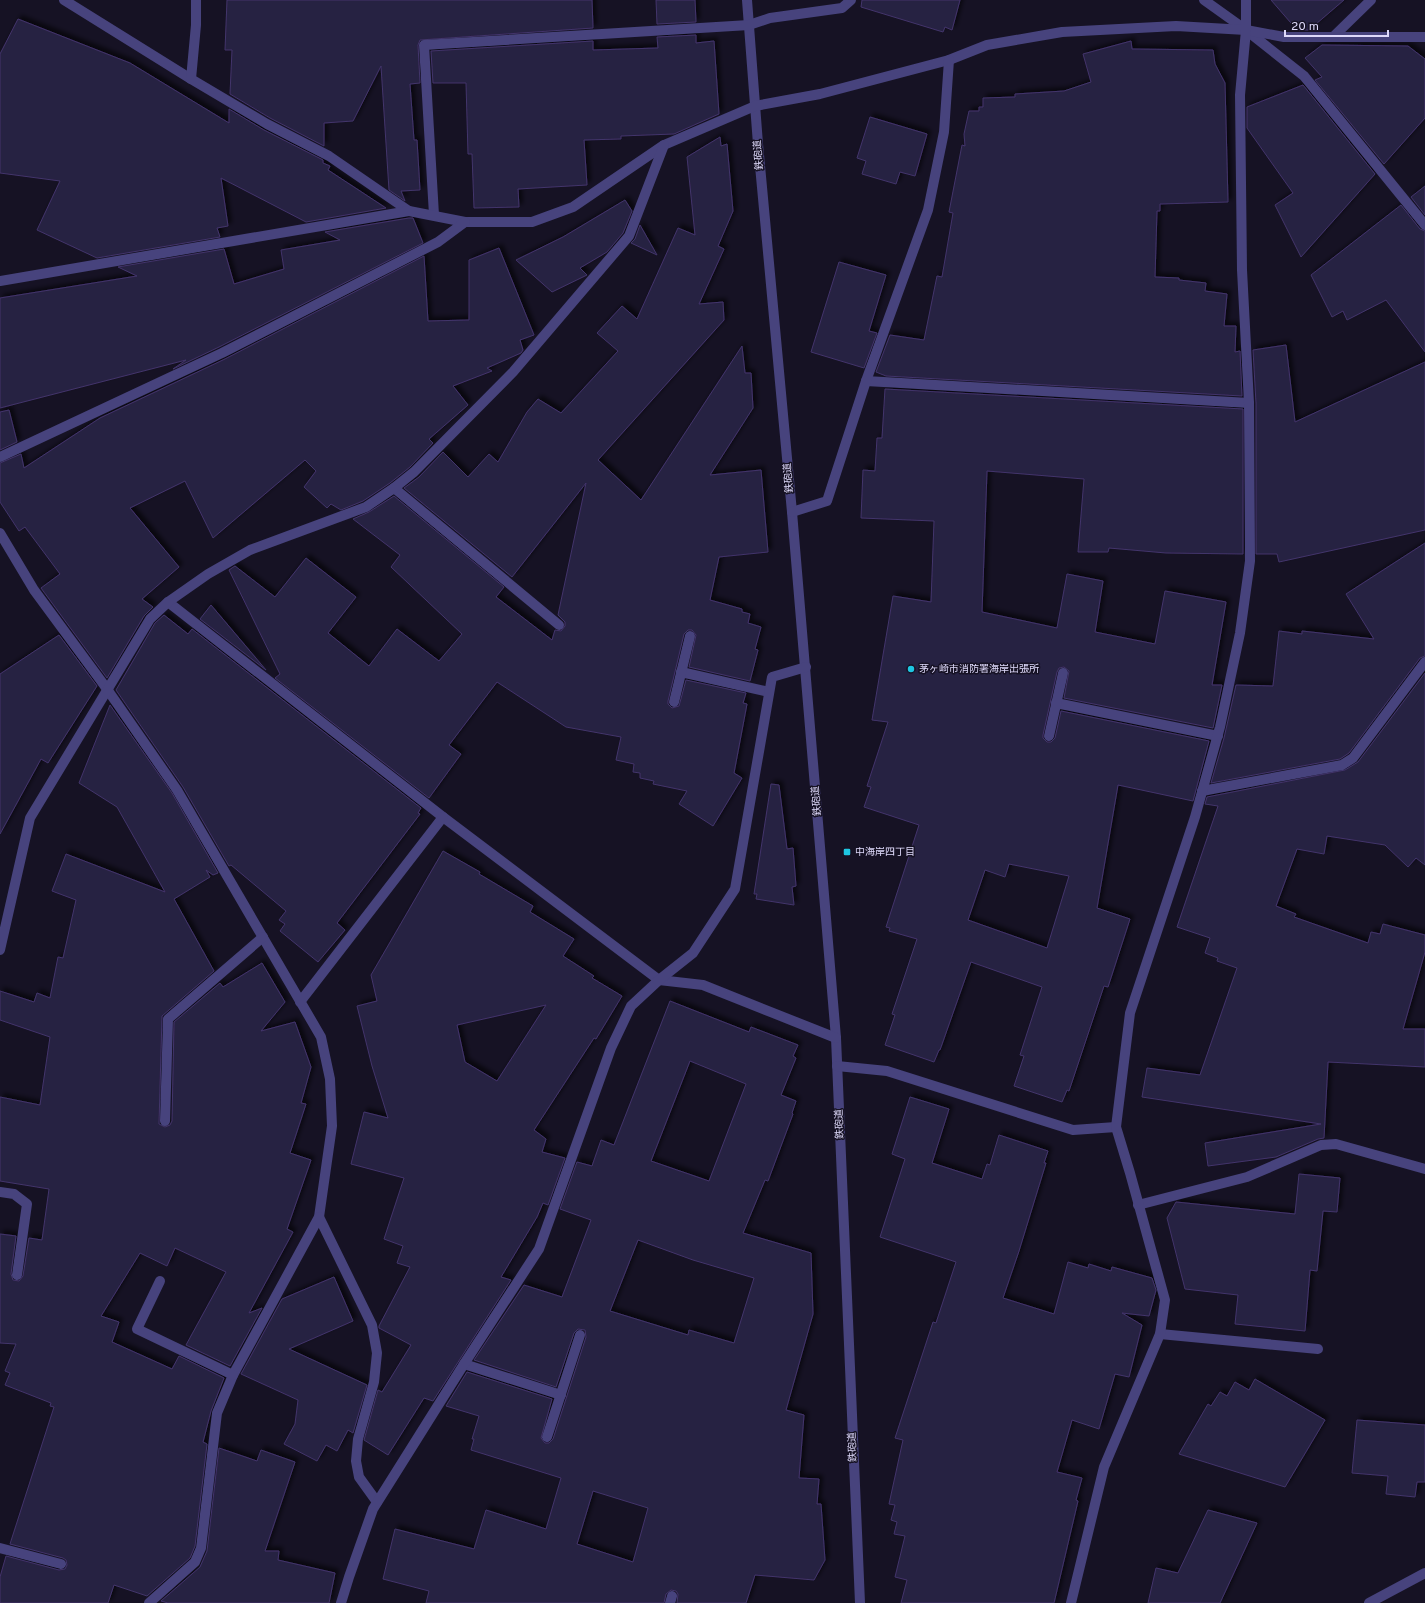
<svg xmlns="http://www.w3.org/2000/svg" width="1425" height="1603" font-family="Overpass,'Noto Sans JP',sans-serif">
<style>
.building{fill:#282042;stroke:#42356b;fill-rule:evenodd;filter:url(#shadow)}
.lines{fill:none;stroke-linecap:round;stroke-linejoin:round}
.minor{stroke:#47437d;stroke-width:10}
.poi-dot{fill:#1ec6e2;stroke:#161224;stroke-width:1.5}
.labels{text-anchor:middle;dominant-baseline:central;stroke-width:3;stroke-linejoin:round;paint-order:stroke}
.street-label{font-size:10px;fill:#ded9fa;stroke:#161224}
.poi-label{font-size:10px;fill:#ded9fa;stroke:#161224;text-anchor:start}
</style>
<defs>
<filter id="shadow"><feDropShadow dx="3.5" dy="-3.5" stdDeviation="2" flood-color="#0009"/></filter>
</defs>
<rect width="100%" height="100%" fill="#161224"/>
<g class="building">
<polygon points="227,0 592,0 593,28 420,40 418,45 420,83 410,84 414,140 417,140 420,190 401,191 405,201 389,190 381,66 353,121 324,123 324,146 270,118 230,94 232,50 225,50"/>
<polygon points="656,0 695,0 696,22 657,24"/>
<polygon points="862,0 960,0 952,30 945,27 943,32 861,7"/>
<polygon points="1271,0 1344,0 1309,30 1297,30"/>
<polygon points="18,19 130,63 229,123 229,109 264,130 323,160 323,163 330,166 328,170 386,208 306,222 221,178 228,226 217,228 220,237 97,258 37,230 60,181 0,173 0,54"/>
<polygon points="696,35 696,43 714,41 719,114 674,134 621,136 621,139 584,140 587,185 518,189 519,207 474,208 472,154 468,154 466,83 433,83 431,51 593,41 593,50 658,48 657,37"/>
<polygon points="1131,41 1132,49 1213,50 1215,64 1225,83 1228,202 1160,204 1160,211 1157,211 1155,277 1179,278 1179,280 1206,283 1205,291 1227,294 1224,326 1236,326 1235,352 1240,351 1242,396 886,376 876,372 890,335 924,340 937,276 942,277 953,213 949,212 962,145 965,146 964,134 969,111 979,111 979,107 983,107 983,98 1015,97 1015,94 1064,91 1091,82 1083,54"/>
<polygon points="1322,45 1408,46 1425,59 1425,118 1384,164 1315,80 1322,77 1305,58"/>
<polygon points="1303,85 1375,174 1301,257 1275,205 1293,193 1247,128 1247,107"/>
<polygon points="870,117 927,134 915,176 900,172 896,184 862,174 866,161 857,158"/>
<polygon points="720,137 721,146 727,144 733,211 718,246 724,249 699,304 723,302 724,320 598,460 641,500 742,346 745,373 751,373 753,408 710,475 761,470 768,552 719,557 710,600 742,609 742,612 750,614 748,623 761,627 755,649 758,650 750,681 689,667 696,635 692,630 688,630 684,634 668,701 668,704 672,708 679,706 686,680 746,693 743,703 747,704 734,773 742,778 713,826 679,804 687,791 653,784 654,781 640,778 640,773 633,772 634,764 616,760 621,737 566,727 497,682 449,745 461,754 429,798 275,678 280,674 229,570 235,566 275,597 306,558 356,597 328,633 369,666 397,629 439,661 462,634 391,567 400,555 353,519 369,512 394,496 504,587 496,597 552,640 555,630 561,631 565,626 565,622 558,615 586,483 512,577 404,488 419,477 443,452 468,477 489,454 498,462 527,412 538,399 561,413 618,351 597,333 622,306 637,319 678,228 695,235 687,157"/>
<polygon points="1425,186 1425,215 1411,197"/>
<polygon points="625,200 632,211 623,233 607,252 580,268 587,275 552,292 516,260 563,237"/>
<polygon points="1401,205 1420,229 1425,231 1425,352 1386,300 1347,320 1343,311 1332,317 1311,275"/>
<polygon points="409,218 413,218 423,243 219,347 173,369 186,360 0,408 0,298 137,276 118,267 224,249 234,284 284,269 281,250 340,240 325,232"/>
<polygon points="640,225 657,255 631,243 635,239"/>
<polygon points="499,248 534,335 520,340 523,350 521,353 487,368 492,371 453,386 468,405 429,439 433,443 410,467 390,483 363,501 341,510 331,504 327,508 304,487 316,471 305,460 213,538 185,481 130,508 179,567 142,599 153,607 144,616 107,678 41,588 60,574 25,527 19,531 0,502 0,463 21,454 24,468 100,418 225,359 424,256 428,321 469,320 469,260"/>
<polygon points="839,262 886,275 869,331 877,333 864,368 811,352"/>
<polygon points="1286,345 1295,422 1425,362 1425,530 1279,562 1277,554 1256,554 1256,403 1253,350"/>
<path d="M885,389L1243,409V554L1166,553L1109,548L1108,552H1078L1084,479L987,471L982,612L1057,628L1067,574L1103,581L1095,632L1155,644L1165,591L1226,602L1212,685H1222L1213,728L1064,698L1069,671L1064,667L1059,668L1057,672L1043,735V738L1047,742H1051L1055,738L1061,711L1209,741L1193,801L1118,785L1097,908L1130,919L1108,987L1104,986L1069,1091L1067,1090L1062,1102L1014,1086L1024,1056L1020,1055L1042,987L971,962L940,1050H939L934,1062L885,1045L895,1015L892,1014L917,939L889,931L890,928L886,927L919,825L864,807L871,787L867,786L888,722L872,720L893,596L931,602L934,521L861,518L863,470L875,471L877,438H882ZM1009,864L1069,876L1047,948L968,920L985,870L1005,877Z"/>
<polygon points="9,410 17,442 0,450 0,412"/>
<polygon points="1425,543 1425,656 1420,658 1349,753 1340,759 1211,783 1224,738 1236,685 1273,686 1279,631 1302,634 1302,631 1374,639 1346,594"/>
<polygon points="211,605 266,670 200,619"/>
<polygon points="164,615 188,634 192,629 421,808 418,813 420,814 337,923 345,930 318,962 280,931 285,924 279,920 286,911 231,865 229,866 183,787 116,690 155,623"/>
<polygon points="59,635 97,686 48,763 41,759 0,834 0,674"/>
<polygon points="1425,673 1425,865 1416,858 1408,867 1385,845 1327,836 1324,854 1297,849 1276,906 1296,914 1294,917 1368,943 1371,932 1380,934 1383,924 1425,935 1425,952 1403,1029 1425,1029 1425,1067 1328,1062 1324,1138 1318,1139 1276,1157 1208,1166 1205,1143 1321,1124 1142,1097 1147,1068 1200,1075 1237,968 1217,961 1218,958 1205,953 1210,938 1177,927 1218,806 1205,804 1207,797 1345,770 1358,762"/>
<polygon points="110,705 172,793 218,873 213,875 206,870 210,877 174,899 214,971 162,1016 159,1124 165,1127 170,1125 172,1121 174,1022 220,983 223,987 262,963 285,1002 261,1031 295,1022 311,1067 301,1103 306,1104 290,1153 311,1160 287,1229 293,1232 249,1313 262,1308 230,1366 186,1345 226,1272 175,1248 167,1266 140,1253 101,1316 119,1322 112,1342 172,1369 179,1356 224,1378 211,1411 203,1442 207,1444 195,1546 190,1558 147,1596 114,1585 108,1603 0,1603 0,1577 6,1556 59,1570 65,1569 67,1565 66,1560 63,1558 10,1544 54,1407 50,1406 51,1403 5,1385 10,1373 5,1371 16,1344 0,1343 0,1234 16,1236 11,1274 13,1280 19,1281 23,1276 29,1238 42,1240 49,1189 0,1181 0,1097 40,1105 50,1037 0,1020 0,991 34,1002 37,993 50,998 58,957 63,958 76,900 52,891 66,854 165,892 117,807 79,783"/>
<polygon points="771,784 779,785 787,849 793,848 796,886 792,887 794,905 756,899 757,894 754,894"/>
<path d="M443,851L480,872L479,874L533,906L530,912L574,939L563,956L594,976L592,978L622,996L596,1039L594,1038L534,1130L546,1139L542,1152L565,1158L548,1205L543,1203L537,1217L501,1277L511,1280L433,1401L424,1398L388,1455L364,1440L378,1390L382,1392L411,1345L379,1328V1326L410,1267L397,1263L403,1246L384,1239L404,1178L351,1164L364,1112L388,1118L372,1066L357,1006L377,1001L371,975ZM546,1005L497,1081L465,1062L457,1025Z"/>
<path d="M670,1001L749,1032L751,1027L798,1045L793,1056L796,1058L781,1095L796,1101L792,1113L793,1114L768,1181L765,1180L743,1233L811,1253L813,1314L786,1410L804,1415L799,1478L819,1479L817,1504H821L825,1560L814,1580L755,1575L746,1603H677L678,1594L676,1591L671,1590L666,1594L664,1603H426L429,1591L383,1579L395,1529L474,1549L486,1510L546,1529L561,1478L471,1450L474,1439H472L479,1416L446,1406L467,1372L552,1399L541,1438L545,1443H549L553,1439L586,1337L585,1330L578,1329L574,1333L556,1387L474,1360L524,1285L562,1297L591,1220L560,1209L577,1162L592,1166L601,1140L614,1145ZM690,1061L746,1084L709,1181L651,1161ZM638,1240L693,1260L754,1278L734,1343L689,1330L688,1335L610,1311ZM593,1491L648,1508L633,1562L577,1544Z"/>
<polygon points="910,1097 949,1109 932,1163 982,1179 987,1164 990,1165 999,1135 1048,1151 1044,1163 1046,1163 1019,1251 1003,1298 1054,1314 1068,1262 1088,1268 1089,1264 1111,1271 1112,1267 1152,1278 1156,1290 1149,1316 1122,1313 1142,1325 1129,1377 1115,1374 1099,1429 1072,1420 1057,1472 1082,1478 1076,1500 1078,1501 1054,1603 901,1603 907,1580 895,1577 905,1536 894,1534 897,1522 891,1520 895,1505 889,1504 903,1440 895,1438 933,1322 936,1323 956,1262 880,1237 905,1159 892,1154"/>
<polygon points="1299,1174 1340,1178 1337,1212 1323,1211 1317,1271 1310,1270 1305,1331 1235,1324 1238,1295 1185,1289 1167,1218 1176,1202 1295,1214"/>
<polygon points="334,1277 353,1321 289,1349 367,1385 353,1433 348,1430 337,1451 326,1445 317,1461 284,1444 295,1424 298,1400 241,1374 282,1299"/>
<polygon points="1255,1379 1325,1420 1285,1487 1179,1454 1208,1404 1211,1406 1220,1392 1227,1396 1235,1382 1249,1390"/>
<polygon points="1357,1420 1425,1425 1425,1482 1417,1482 1415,1497 1386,1494 1388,1476 1352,1473"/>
<polygon points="219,1448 257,1461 261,1450 295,1462 265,1551 279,1551 278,1560 335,1573 329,1603 168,1603 161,1601 200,1567 207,1551"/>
<polygon points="1208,1510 1257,1523 1220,1603 1148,1603 1156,1568 1178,1573"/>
</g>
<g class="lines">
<g class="minor">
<polyline points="64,0 191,79"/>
<polyline points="196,0 196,25 191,79 267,124 329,156 409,211"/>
<polyline points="747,0 758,144 792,512 836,1038 860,1603"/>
<polyline points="1204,0 1246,30 1304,76 1425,225"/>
<polyline points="1333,37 1425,37"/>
<polyline points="434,215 424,45 749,25 770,18 842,8 851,0"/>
<polyline points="0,281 409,211 465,222 532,222 573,207 664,145 755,106 820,94 949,60 987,45 1062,32 1176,26 1246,30 1284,37 1333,37 1371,0"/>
<polyline points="866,381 1249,403"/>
<polyline points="0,457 222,353 438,242 465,222"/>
<polyline points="394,488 559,625"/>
<polyline points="792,512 827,501 866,381 928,210 944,132 949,60"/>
<polyline points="0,533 34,590 107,689 177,790 321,1037 330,1079 332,1126 319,1217 233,1375 217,1413 201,1548 195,1562 149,1603"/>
<polyline points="168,602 443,817 659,980 703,985 836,1038"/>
<polyline points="681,672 769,692"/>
<polyline points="674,702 690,636"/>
<polyline points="1056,703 1218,736"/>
<polyline points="1049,736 1063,673"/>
<polyline points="1202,791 1342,765 1353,758 1425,662"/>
<polyline points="0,950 30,818 150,619 168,602 208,574 250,550 366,507 394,488 414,472 513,372 629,236 664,145"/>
<polyline points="300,1002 443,817"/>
<polyline points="837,1066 887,1071 1073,1130 1116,1127"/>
<polyline points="165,1121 168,1019 263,937"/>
<polyline points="0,1192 14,1194 27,1204 17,1275"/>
<polyline points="1138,1205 1247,1177 1321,1145 1336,1144 1425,1169"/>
<polyline points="319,1217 372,1325 377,1353 374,1382 358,1439 356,1461 359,1477 377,1502"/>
<polyline points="160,1281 137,1329 233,1375"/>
<polyline points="1160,1334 1318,1349"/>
<polyline points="464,1364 561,1395"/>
<polyline points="547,1437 580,1335"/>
<polyline points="0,1548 61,1564"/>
<polyline points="341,1603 349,1577 373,1509 464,1364 539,1249 611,1048 631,1006 659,980 693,953 735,889 772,677 806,667"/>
<polyline points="670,1603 672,1596"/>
<polyline points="1071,1603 1104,1467 1160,1334 1165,1300 1130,1173 1116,1127 1130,1013 1195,817 1220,727 1240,633 1250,561 1249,403 1242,270 1240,95 1246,30 1246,0"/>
<polyline points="1369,1603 1425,1573"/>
</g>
</g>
<g class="poi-dot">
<circle cx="911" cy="669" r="4"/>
<rect x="843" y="848" width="8" height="8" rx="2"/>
</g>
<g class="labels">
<g class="street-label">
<text transform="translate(759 155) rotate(-95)">鉄砲道</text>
<text transform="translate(789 478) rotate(-95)">鉄砲道</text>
<text transform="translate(817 801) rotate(-95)">鉄砲道</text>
<text transform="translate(840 1124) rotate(-92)">鉄砲道</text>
<text transform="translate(853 1447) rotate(-92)">鉄砲道</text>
</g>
<g class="poi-label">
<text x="919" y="669">茅ヶ崎市消防署海岸出張所</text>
<text x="855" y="852">中海岸四丁目</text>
</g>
</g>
<path d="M1285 30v6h103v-6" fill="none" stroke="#ded9fa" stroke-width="2"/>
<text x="1291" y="30" font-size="12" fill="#ded9fa" stroke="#161224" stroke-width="3" paint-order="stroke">20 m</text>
</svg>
